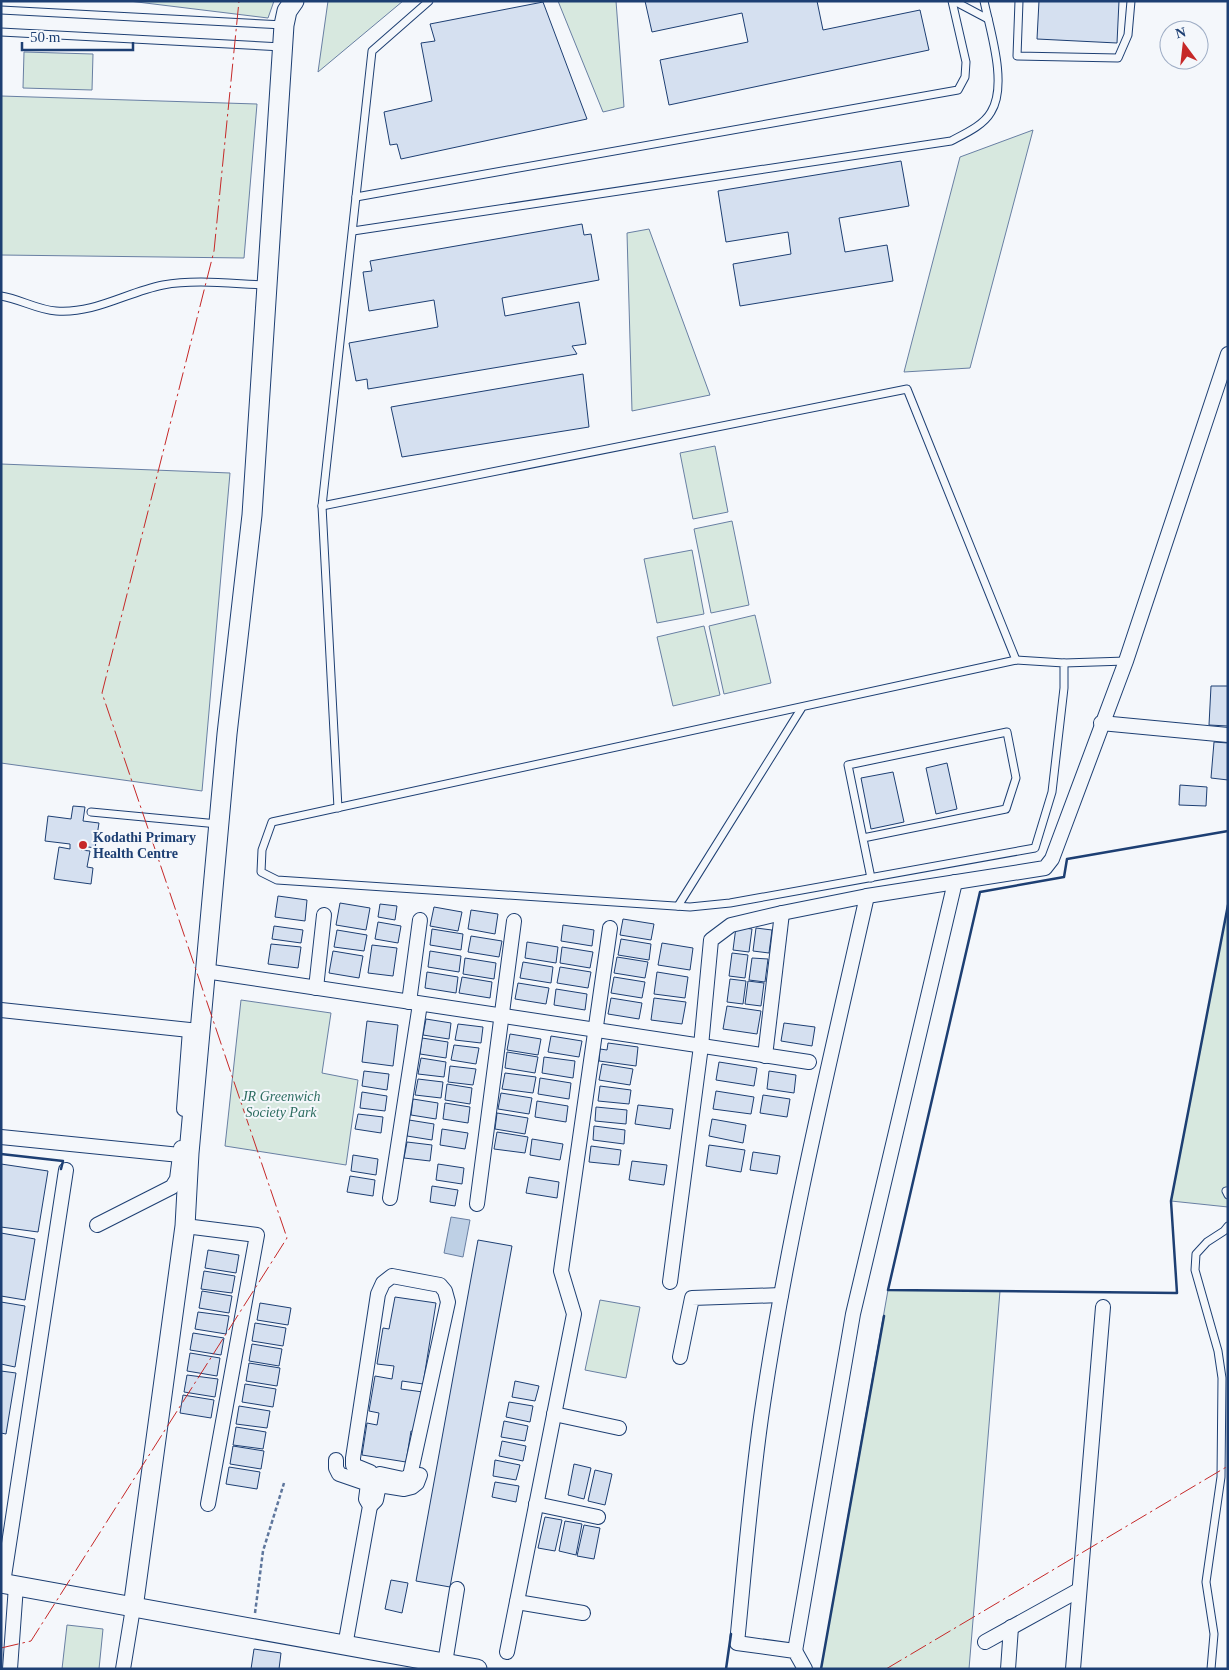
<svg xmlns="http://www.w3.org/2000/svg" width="1229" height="1670" font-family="Georgia,serif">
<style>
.green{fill:#d7e8df;stroke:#687fa3}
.water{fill:#bed0e5;stroke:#687fa3}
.building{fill:#d5e0f0;stroke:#1d3f73}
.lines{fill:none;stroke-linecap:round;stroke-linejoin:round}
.lane-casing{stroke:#1d3f73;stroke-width:9}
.street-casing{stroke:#1d3f73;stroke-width:16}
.secondary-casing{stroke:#1d3f73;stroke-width:21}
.path{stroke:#5e769c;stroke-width:2.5;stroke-dasharray:4 2.5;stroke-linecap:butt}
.lane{stroke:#f4f7fb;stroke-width:7}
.street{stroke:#f4f7fb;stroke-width:14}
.secondary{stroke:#f4f7fb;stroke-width:19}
.wall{stroke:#1d3f73;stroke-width:2.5}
.power{stroke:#c62828;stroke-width:1;stroke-dasharray:18 4 2.5 4;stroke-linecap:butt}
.poi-dot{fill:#c62828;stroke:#f4f7fb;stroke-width:2}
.labels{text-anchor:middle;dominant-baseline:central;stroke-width:4;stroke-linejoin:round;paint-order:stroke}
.poi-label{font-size:14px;font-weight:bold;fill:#1d3f73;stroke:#f4f7fb;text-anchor:start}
.park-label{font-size:14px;font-style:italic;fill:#2c6c60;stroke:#f4f7fb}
</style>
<rect width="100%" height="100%" fill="#f4f7fb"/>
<g class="green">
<polygon points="129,1 274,1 268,18"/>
<polygon points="328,1 403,1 318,72"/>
<polygon points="558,1 616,1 624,107 603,112"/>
<polygon points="24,52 93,54 92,90 23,88"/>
<polygon points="1,96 257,104 244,258 1,255"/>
<polygon points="1033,130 970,368 904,372 960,157"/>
<polygon points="649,229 710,395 632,411 627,233"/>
<polygon points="715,446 728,512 693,519 680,453"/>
<polygon points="1,464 230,473 202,791 1,763"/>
<polygon points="732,521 749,605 711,613 694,529"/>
<polygon points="692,550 704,614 657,623 644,559"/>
<polygon points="755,615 771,683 724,694 709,626"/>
<polygon points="704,626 720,695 673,706 657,637"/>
<polygon points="1228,905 1228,1207 1171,1201"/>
<polygon points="241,1000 331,1013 322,1073 358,1080 346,1165 225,1146"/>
<polygon points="888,1290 1000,1291 969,1669 821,1669"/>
<polygon points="600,1300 640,1307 626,1378 585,1370"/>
<polygon points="67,1625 103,1629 99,1669 62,1669"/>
</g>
<polygon class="water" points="451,1217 470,1220 463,1257 444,1253"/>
<g class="building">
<polygon points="645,1 817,1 823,30 920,10 929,50 669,105 660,60 748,42 742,13 652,32"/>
<polygon points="1039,1 1119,1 1117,43 1037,39"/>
<polygon points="543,2 587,119 401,159 397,144 390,145 384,112 432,101 421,43 435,41 430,24"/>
<polygon points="901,161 909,206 839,218 845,252 887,245 893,281 740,306 733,264 791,254 788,232 726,242 718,191"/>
<polygon points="582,224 584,235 591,234 599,280 502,298 505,316 579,302 586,344 572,346 577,354 368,389 367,379 356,381 349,343 438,327 434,300 369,311 363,272 372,271 370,261"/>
<polygon points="583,374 589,427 402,457 391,407"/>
<polygon points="1211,686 1228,686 1228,726 1209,725"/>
<polygon points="1214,742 1228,743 1228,780 1211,778"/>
<polygon points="947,763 957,809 936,814 926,768"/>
<polygon points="893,772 904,822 871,829 861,778"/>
<polygon points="1180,785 1207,787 1206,806 1179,805"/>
<polygon points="73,806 85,807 83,821 99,823 95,848 82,846 81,850 90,851 87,867 93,868 91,884 54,879 59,847 70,849 70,844 45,841 48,816 71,819"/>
<polygon points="278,896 307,900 305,921 275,917"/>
<polygon points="340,903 370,908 366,930 336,925"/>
<polygon points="380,904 397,906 395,920 378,917"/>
<polygon points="434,907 462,912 458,931 430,926"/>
<polygon points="471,910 498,914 495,934 468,929"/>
<polygon points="623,919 654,924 651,940 620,935"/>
<polygon points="378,922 401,926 398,943 375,939"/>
<polygon points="563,925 594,930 592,946 561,941"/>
<polygon points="274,926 303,930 301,943 272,939"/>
<polygon points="736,927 752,929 749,952 733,950"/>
<polygon points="756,928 772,930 769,953 753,951"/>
<polygon points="432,929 463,934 461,950 430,945"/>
<polygon points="337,930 367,935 364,951 334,947"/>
<polygon points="471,936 502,941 499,957 468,952"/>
<polygon points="621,939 651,944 649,960 618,955"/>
<polygon points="527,942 558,947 556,963 525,958"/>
<polygon points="662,943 693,948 690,970 658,965"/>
<polygon points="271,944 301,947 298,968 268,964"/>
<polygon points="372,945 397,948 393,976 368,973"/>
<polygon points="562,947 593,952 590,968 560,963"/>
<polygon points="333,951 363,956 359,978 329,973"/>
<polygon points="430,951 461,956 459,972 428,967"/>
<polygon points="732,953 748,955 745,978 729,976"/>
<polygon points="617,957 648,962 645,978 614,973"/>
<polygon points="465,958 496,963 494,979 463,974"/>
<polygon points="752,958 768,959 765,982 749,980"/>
<polygon points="523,962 553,967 551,983 520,978"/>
<polygon points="560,967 591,972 588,988 557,983"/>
<polygon points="427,972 458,977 456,993 425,988"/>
<polygon points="657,972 688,977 685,998 654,994"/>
<polygon points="462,977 492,982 490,998 459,993"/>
<polygon points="614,977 645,982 642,998 611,993"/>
<polygon points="730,979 746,981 743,1004 727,1002"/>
<polygon points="748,981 764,983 761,1006 745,1004"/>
<polygon points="518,983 549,988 546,1004 515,999"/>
<polygon points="556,989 587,994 585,1010 554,1005"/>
<polygon points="611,998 642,1003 639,1019 608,1014"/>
<polygon points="654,998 686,1002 682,1024 651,1020"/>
<polygon points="727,1006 761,1011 757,1034 723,1029"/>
<polygon points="426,1019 451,1023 449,1039 423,1035"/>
<polygon points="367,1021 398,1025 393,1066 362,1062"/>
<polygon points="784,1023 815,1027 812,1046 781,1041"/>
<polygon points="458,1024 483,1027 481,1043 455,1040"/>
<polygon points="510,1034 541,1039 538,1055 507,1050"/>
<polygon points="551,1036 582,1041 579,1057 548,1052"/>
<polygon points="422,1038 448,1042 446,1058 420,1054"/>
<polygon points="608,1043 638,1047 636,1066 599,1061 600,1049 607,1050"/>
<polygon points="454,1045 479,1048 476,1064 451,1060"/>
<polygon points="507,1052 538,1057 535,1073 505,1068"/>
<polygon points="544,1057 575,1061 573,1078 542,1073"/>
<polygon points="421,1058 446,1062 444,1077 418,1074"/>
<polygon points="719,1062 757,1068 754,1086 716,1080"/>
<polygon points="602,1064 633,1069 630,1085 599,1080"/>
<polygon points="450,1066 476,1069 473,1085 448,1082"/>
<polygon points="364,1071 389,1074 387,1090 362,1086"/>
<polygon points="769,1071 796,1075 794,1093 767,1089"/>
<polygon points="505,1073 536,1077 533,1093 502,1089"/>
<polygon points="540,1078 571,1083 569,1099 538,1094"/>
<polygon points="418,1079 443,1082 441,1098 415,1095"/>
<polygon points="447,1084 472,1088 470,1104 445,1100"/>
<polygon points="600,1086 631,1090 629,1104 598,1101"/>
<polygon points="716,1091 754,1097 751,1114 713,1109"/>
<polygon points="362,1092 387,1096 385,1111 360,1108"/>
<polygon points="501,1093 532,1098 529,1114 498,1109"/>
<polygon points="763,1095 790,1099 787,1117 760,1113"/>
<polygon points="413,1099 438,1103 436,1119 411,1115"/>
<polygon points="537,1101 568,1106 566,1122 535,1117"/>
<polygon points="445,1103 470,1107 468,1123 443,1119"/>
<polygon points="638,1105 673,1109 670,1129 635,1124"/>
<polygon points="596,1107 627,1110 626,1124 595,1121"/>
<polygon points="497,1113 528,1118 525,1134 495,1129"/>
<polygon points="358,1114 383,1117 381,1133 355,1129"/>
<polygon points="712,1119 746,1125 743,1143 709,1136"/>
<polygon points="409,1120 434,1124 432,1140 407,1136"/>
<polygon points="594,1126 625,1130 624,1144 593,1140"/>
<polygon points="442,1129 468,1133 465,1149 440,1145"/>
<polygon points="497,1132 528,1137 525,1153 494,1149"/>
<polygon points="532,1139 563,1144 560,1160 530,1155"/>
<polygon points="407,1142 432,1145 430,1161 404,1158"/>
<polygon points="709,1145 745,1150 741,1172 706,1166"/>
<polygon points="591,1146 621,1150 619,1165 589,1162"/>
<polygon points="753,1152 780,1156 777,1174 750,1170"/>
<polygon points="353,1155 378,1159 376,1175 351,1171"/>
<polygon points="632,1161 667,1165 664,1185 629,1180"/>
<polygon points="1,1164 48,1171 38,1232 1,1227"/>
<polygon points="438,1164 464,1168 462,1184 436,1180"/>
<polygon points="350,1176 375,1180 373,1196 347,1192"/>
<polygon points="529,1177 559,1182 557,1198 526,1193"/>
<polygon points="432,1186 458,1190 455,1206 430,1202"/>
<polygon points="1,1233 35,1239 25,1300 1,1296"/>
<polygon points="478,1240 512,1246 450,1587 416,1581"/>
<polygon points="208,1250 239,1255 236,1273 205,1268"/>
<polygon points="204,1271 235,1276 232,1293 201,1289"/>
<polygon points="202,1291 232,1296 229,1313 199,1308"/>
<polygon points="395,1297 436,1303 423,1384 402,1381 401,1389 423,1392 416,1432 411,1431 406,1462 362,1455 367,1423 377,1425 379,1413 369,1411 375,1376 392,1379 394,1366 377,1364 383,1328 389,1329"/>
<polygon points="1,1302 25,1306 15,1367 1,1364"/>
<polygon points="260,1303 291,1308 288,1325 257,1320"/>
<polygon points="198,1312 229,1316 226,1334 195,1329"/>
<polygon points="255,1323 286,1328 283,1346 252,1341"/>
<polygon points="193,1333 224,1338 221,1355 190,1350"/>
<polygon points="252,1344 282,1349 279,1366 249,1361"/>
<polygon points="190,1353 220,1358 217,1376 187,1371"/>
<polygon points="249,1363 280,1368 277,1386 246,1381"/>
<polygon points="1,1371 16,1373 6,1434 1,1433"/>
<polygon points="187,1375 218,1379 215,1397 184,1392"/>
<polygon points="515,1381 539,1386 535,1401 512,1397"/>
<polygon points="245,1384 276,1389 273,1407 242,1402"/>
<polygon points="183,1395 214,1400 211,1418 180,1413"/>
<polygon points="509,1402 533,1406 530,1422 506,1417"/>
<polygon points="239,1406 270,1411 267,1428 236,1424"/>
<polygon points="504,1421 528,1426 525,1441 501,1437"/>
<polygon points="236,1427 266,1432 263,1449 233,1445"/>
<polygon points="502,1441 526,1446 523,1461 499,1456"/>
<polygon points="233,1446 264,1451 261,1469 230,1464"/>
<polygon points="495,1460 520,1465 516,1480 493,1476"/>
<polygon points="574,1464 591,1468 584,1499 568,1495"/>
<polygon points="229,1467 260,1472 257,1489 226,1484"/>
<polygon points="595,1470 612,1474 605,1505 588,1501"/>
<polygon points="495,1482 519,1486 516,1502 492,1497"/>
<polygon points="545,1517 562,1520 555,1551 538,1548"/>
<polygon points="565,1521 582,1524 576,1555 559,1551"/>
<polygon points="584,1525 600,1528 594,1559 577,1556"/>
<polygon points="391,1580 408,1583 402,1613 385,1609"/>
<polygon points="254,1649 281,1653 279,1669 251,1669"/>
</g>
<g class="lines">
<g class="lane-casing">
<g id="lane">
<polyline points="954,1 988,19"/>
<polyline points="1019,1 1017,56 1118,58 1128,35 1131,1"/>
<polyline points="1,10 284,25"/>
<polyline points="1,32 282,47"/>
<polyline points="356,197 958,90 965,77 966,62 952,1"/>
<path d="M353,231L951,141C964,134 983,126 991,112C1008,85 990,30 984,1"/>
<path d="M1,296C20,299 38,310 56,311C95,314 127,292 163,285C196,279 234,284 267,285"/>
<polyline points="322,506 907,389 1016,660"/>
<polygon points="1016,660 1064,663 1064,688 1052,792 1035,848 730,903 690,907 277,880 261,872 262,850 272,822"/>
<polyline points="1064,663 1126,661"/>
<polyline points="338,808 322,506 372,51 429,1"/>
<polyline points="91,812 218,824"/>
<polyline points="863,838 1006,809 1016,778 1007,732 848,765 871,878"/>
<polyline points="678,906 801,709"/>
<polyline points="1226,1191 1228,1195"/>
<polyline points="1211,1669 1214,1634 1206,1582 1221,1477 1222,1378 1218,1351 1195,1270 1196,1254 1207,1242 1224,1231 1228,1226"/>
</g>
</g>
<g class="street-casing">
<g id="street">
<polyline points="1101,723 1228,735"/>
<polyline points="205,971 809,1062"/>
<polyline points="316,988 324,915"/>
<polyline points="409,1002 420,920"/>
<polyline points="1,1010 199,1031"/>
<polyline points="765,1056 782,913"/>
<polyline points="184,1109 190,1030"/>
<polyline points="1,1137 180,1155"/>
<polyline points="390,1198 420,1004"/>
<polyline points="477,1204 514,921"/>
<polyline points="97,1225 172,1187 177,1179 181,1148"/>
<polyline points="185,1226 257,1235 208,1504"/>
<polyline points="670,1282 701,1046 711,940 731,925 782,913 867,896 1045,868 1052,859 1126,661 1228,354"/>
<polyline points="680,1357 692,1298 781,1295"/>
<polyline points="554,1414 619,1428"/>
<polyline points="336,1460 336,1468 339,1474 368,1484 366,1499 370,1506 345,1646"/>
<polyline points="368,1484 370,1472 353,1465 353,1458 378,1294 383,1283 392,1276 440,1285 445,1291 448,1302 410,1476 403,1479 380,1474 379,1485"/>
<polyline points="536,1504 598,1517"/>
<polyline points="370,1506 376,1500 379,1485 404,1489 412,1487 417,1483 420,1475"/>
<polyline points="3,1583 66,1170"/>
<polyline points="517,1602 583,1613"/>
<polyline points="985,1642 1079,1590"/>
<polyline points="795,1651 853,1314 955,882"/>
<polyline points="507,1652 574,1314 561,1271 610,928"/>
<polyline points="445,1663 457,1589"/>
<polyline points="10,1669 16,1586"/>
<polyline points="123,1669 133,1608"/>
<path d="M805,1669L795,1651L737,1643C745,1564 751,1483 763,1404C788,1234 829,1065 867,896"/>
<polyline points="1008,1669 1011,1627"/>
<polyline points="1073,1669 1103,1307"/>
</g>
</g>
<g class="secondary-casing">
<g id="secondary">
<polyline points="1,1583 477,1669"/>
<polyline points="133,1608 185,1226 189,1153 227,734 252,515 284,25 287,11 294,1"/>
</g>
</g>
<polyline class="path" points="255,1613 263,1551 284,1483"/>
<use href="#lane" class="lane"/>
<use href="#street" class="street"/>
<use href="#secondary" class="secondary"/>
<g class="wall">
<polyline points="1228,831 1067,859 1064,877 980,892 888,1290 1177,1293 1171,1201 1228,905"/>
<polyline points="1,1154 63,1161 61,1169"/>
<polyline points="726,1669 731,1634"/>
<polyline points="821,1669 884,1316"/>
</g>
<g class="power">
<polyline points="1,1648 31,1641 287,1238 102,693 214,251 239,1"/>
<polyline points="886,1669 1228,1466"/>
</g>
</g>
<circle class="poi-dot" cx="83" cy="845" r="5"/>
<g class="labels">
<g class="poi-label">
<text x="93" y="837">Kodathi Primary<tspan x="93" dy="16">Health Centre</tspan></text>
</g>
<g class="park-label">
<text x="281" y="1096">JR Greenwich<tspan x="281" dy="16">Society Park</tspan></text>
</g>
</g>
<rect width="1229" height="1670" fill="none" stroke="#1d3f73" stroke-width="5"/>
<g transform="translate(1184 45) rotate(345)"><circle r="24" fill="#f4f7fb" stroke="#9eadc5"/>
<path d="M0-4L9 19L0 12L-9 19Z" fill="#c62828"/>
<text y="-8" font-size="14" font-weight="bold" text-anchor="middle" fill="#1d3f73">N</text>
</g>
<path d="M22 42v8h111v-8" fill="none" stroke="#1d3f73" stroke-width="2.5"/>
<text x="30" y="42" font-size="15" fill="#1d3f73" stroke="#f4f7fb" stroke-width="4" paint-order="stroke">50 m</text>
</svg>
